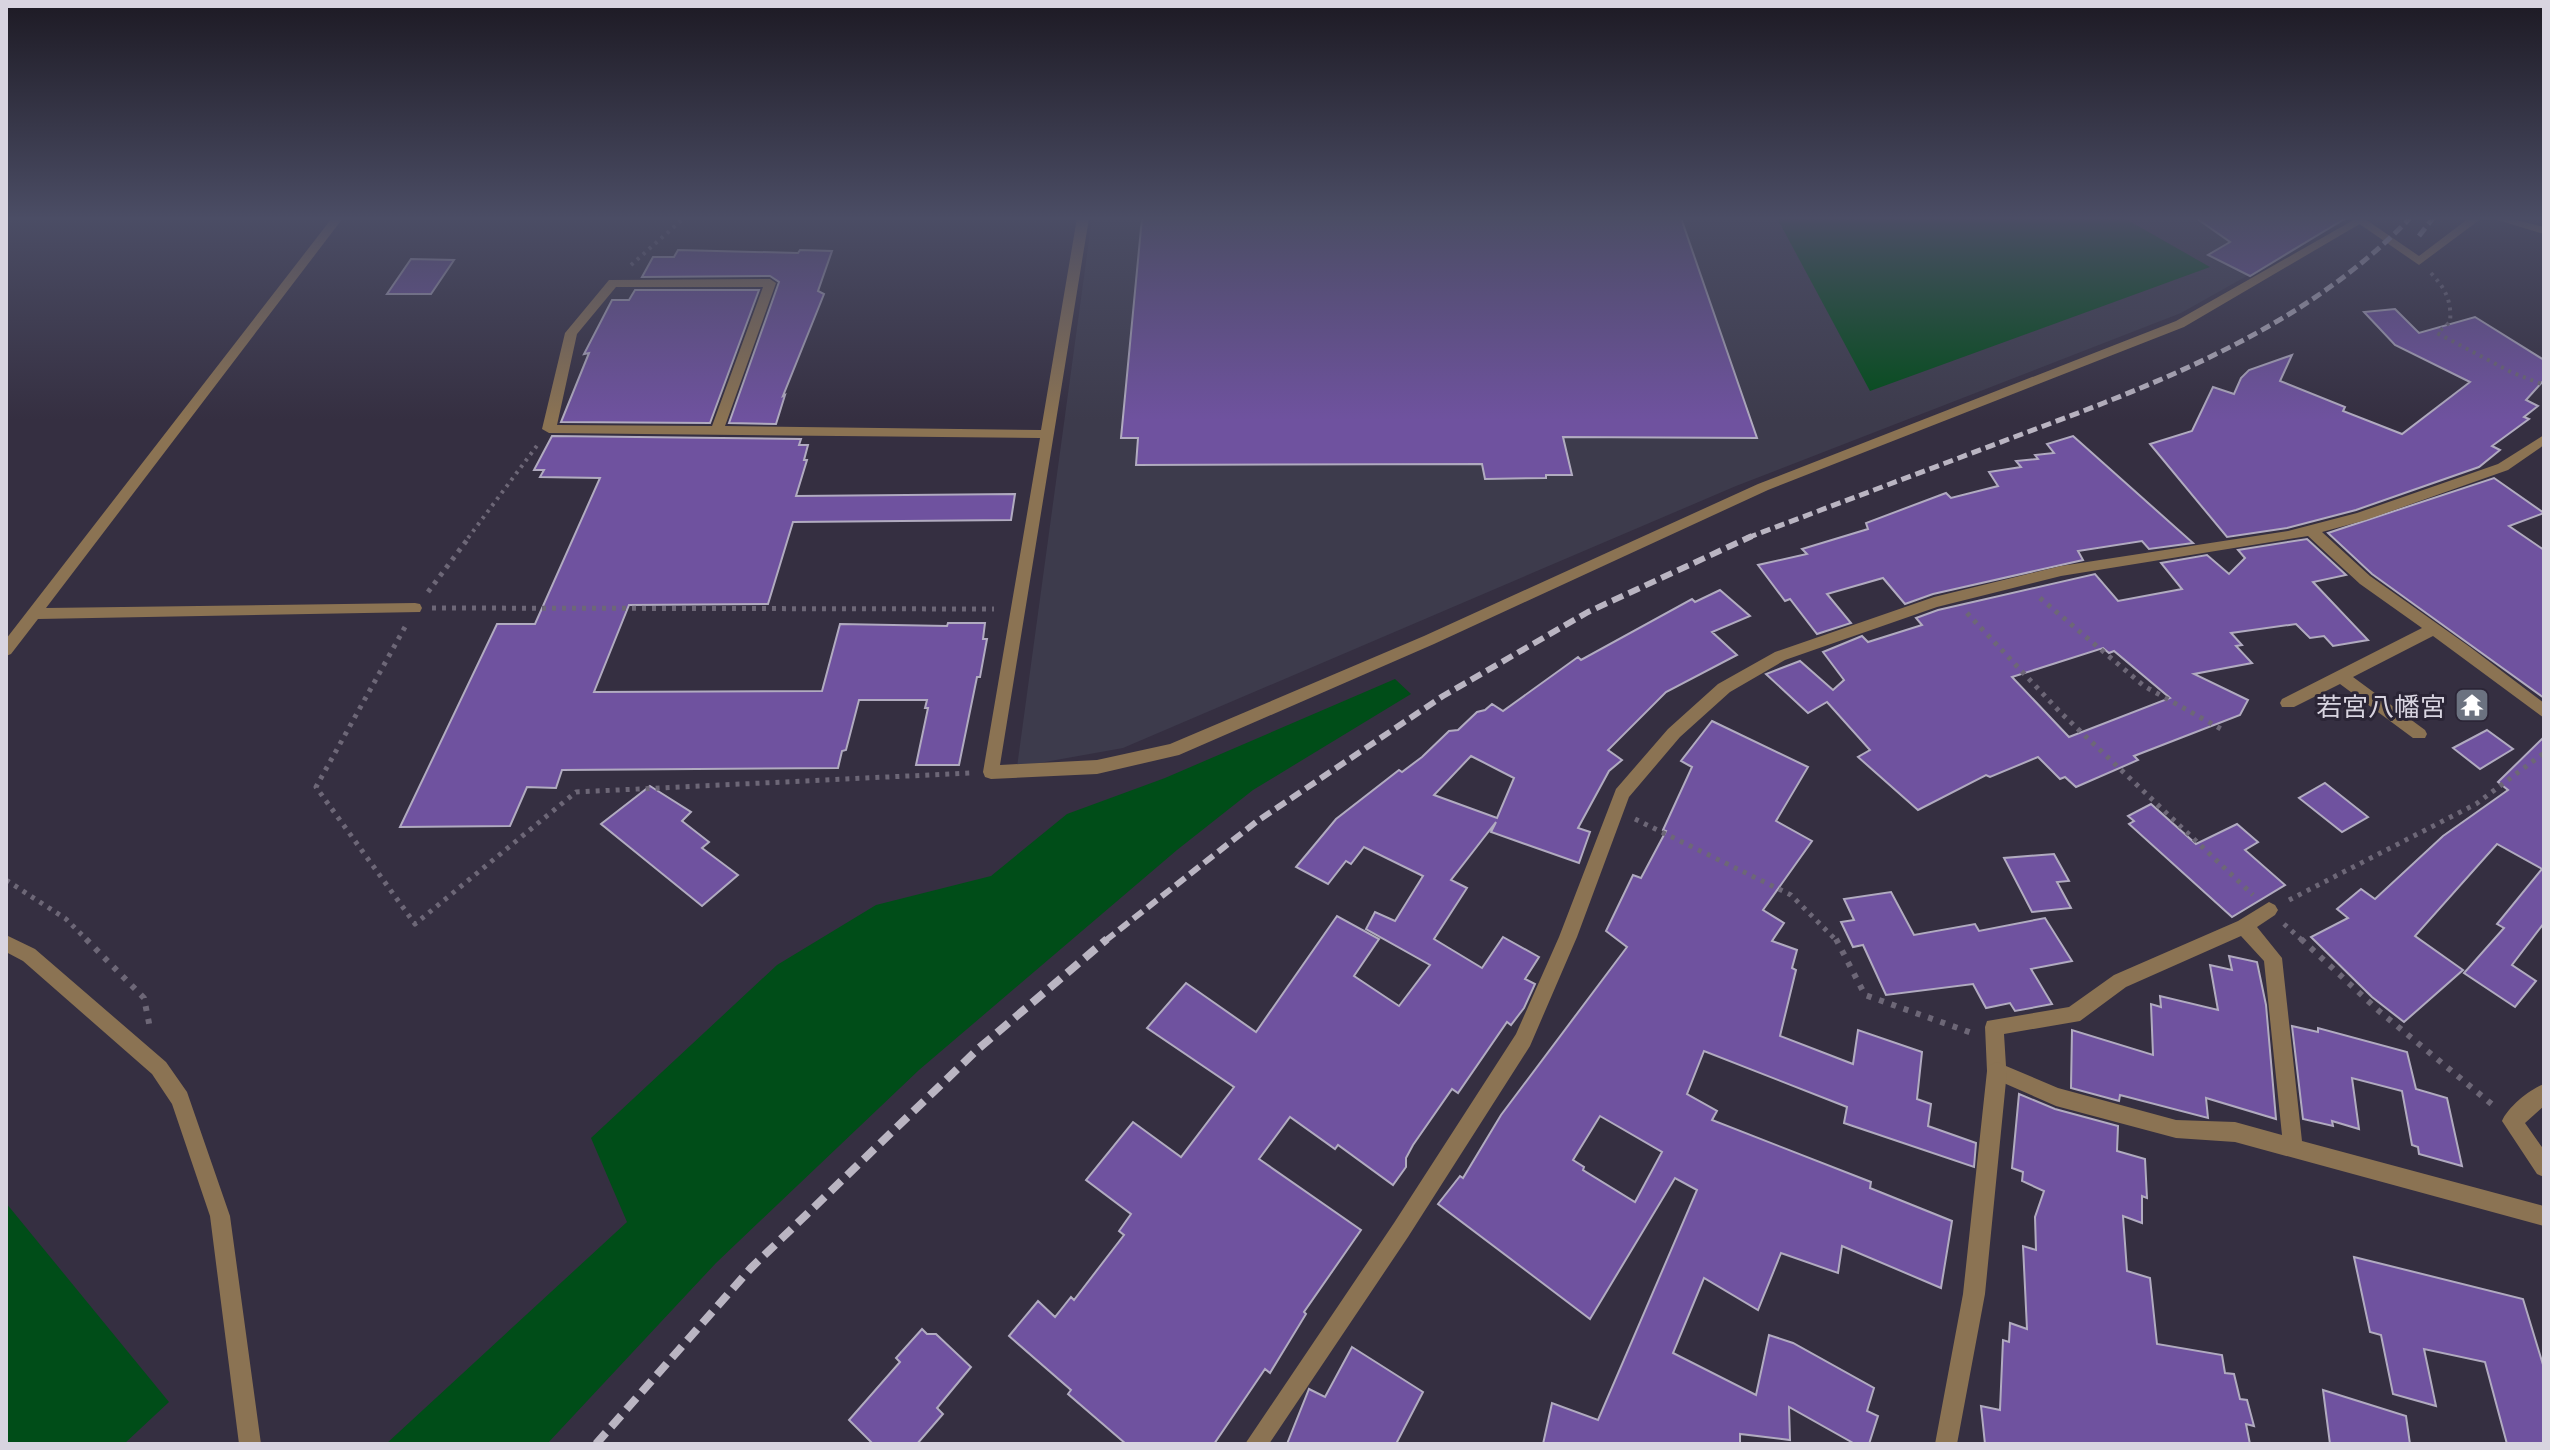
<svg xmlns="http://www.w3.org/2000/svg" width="2550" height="1450" font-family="Barlow,'Noto Sans JP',sans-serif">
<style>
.industrial{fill:#3d3b4c}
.green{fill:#004d18}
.building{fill:#6f529f;stroke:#b1abc0;stroke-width:2;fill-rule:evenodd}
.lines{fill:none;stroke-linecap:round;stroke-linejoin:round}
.path-far2{stroke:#6d6777;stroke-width:4;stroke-dasharray:3 5;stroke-linecap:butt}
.path-far1{stroke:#6d6777;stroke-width:5;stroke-dasharray:4 6;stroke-linecap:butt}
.path{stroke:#6d6777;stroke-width:6;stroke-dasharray:5 8;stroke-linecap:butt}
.lane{fill:#8b7353;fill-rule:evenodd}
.street{fill:#8b7353;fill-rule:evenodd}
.rail-far2{stroke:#bab5c2;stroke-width:5;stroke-dasharray:10 5;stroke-linecap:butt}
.rail-far1{stroke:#bab5c2;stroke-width:6;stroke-dasharray:12 6;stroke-linecap:butt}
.rail{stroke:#bab5c2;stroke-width:8;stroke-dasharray:15 8;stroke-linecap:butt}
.labels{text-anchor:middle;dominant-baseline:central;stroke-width:6;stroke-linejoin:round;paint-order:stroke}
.poi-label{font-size:26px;fill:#d8d4e0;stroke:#2b2536;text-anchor:end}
</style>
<rect width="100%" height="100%" fill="#352f41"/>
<polygon class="industrial" points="1092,218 2350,218 2181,313 1736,486 1123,748 1017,767"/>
<g class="green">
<polygon points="1777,218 2124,218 2210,267 1870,391"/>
<polygon points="1395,679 1411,694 1253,790 1177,850 919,1070 716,1263 547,1444 386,1444 627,1222 591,1138 777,965 876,905 991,876 1067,814 1165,778"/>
<polygon points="6,1203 169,1402 124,1444 6,1444"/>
</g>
<g class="building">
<polygon points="1142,218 1681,218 1757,438 1563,437 1572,475 1546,475 1546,478 1485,479 1482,464 1136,465 1138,438 1121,438"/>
<polygon points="2196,218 2346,218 2250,276 2208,255 2230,242"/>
<polygon points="678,250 798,253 800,250 832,251 818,291 824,294 783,396 785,395 776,424 729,423 779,282 770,276 642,277 653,257 674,257"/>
<polygon points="411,259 454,260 431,294 387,294"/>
<polygon points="635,290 759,290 710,423 561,422 589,353 584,354 612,300 629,300"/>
<polygon points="2395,309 2419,333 2475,317 2544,360 2544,380 2526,400 2538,406 2524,417 2529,419 2492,446 2500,450 2479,467 2356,510 2287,528 2227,537 2150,444 2192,431 2213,387 2234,394 2241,378 2249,370 2292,355 2280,381 2345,407 2343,411 2402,434 2470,382 2395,345 2364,312"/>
<polygon points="552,436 801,439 799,445 808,445 804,460 807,460 796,496 1015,494 1011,520 793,522 768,604 629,605 594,692 822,691 840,624 947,626 948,623 985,623 983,639 987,639 980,677 977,677 959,765 916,765 928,708 925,708 927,700 859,700 846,750 842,751 838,768 562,770 556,788 527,787 510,826 400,827 497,624 535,624 600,478 540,477 544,470 534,470"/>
<polygon points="2073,436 2193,543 2149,549 2142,541 2078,551 2083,560 1933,594 1905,604 1883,578 1827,594 1851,623 1817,634 1790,599 1785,601 1758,565 1807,554 1802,549 1868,529 1866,523 1946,493 1951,498 1998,486 1989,472 2021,467 2016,461 2038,459 2035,455 2054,453 2047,444"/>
<polygon points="2494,478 2544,513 2509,526 2544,550 2544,698 2372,574 2328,533"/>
<path d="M2307,539L2346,575L2313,582L2368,640L2333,646L2324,636L2310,638L2296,624L2231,633L2242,645L2236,646L2252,663L2194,674L2248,700L2240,715L2134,756L2138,760L2076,787L2065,777L2060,779L2038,757L1990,777L1986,775L1918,810L1858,757L1870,750L1827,702L1808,713L1766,674L1800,661L1833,690L1844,680L1823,652L1862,636L1868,642L1922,625L1916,618L1938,610L2095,574L2118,601L2182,589L2161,563L2207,555L2229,574L2245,558L2238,550ZM2103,648L2109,653L2114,651L2170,698L2069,737L2012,677Z"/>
<path d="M1720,590L1750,616L1712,632L1737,655L1666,692L1608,750L1622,760L1609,771L1578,828L1590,832L1579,863L1491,832L1496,822L1451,880L1467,888L1434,939L1482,968L1503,937L1539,957L1525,979L1535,984L1524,1008L1511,1025L1507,1022L1458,1093L1452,1089L1413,1145L1406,1158V1167L1393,1185L1338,1145L1335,1149L1290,1117L1259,1159L1361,1230L1304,1312L1306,1314L1270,1373L1265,1369L1214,1444H1126L1068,1394L1071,1390L1009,1336L1038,1301L1055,1317L1071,1297L1074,1300L1124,1235L1119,1231L1131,1214L1086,1180L1133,1122L1181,1157L1234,1087L1147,1028L1186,983L1256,1032L1337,916L1379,939L1354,976L1399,1006L1430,965L1366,929L1375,912L1395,921L1423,876L1364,847L1351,864L1346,861L1328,884L1296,867L1336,819L1399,770L1402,772L1422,757L1449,731L1458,730L1477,712L1485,710L1492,704L1503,711L1578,657L1581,660L1692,599L1695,602ZM1471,756L1514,778L1497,818L1434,795Z"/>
<path d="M1712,721L1808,767L1776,821L1812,841L1763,910L1784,923L1772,941L1797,950L1792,968L1796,970L1780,1036L1853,1064L1858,1030L1922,1052L1917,1099L1931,1104L1928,1126L1976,1143L1974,1167L1844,1123L1847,1107L1704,1051L1687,1094L1717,1111L1712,1120L1871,1182L1870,1188L1952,1221L1941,1288L1842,1246L1838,1273L1781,1253L1758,1310L1704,1278L1673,1353L1756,1395L1769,1335L1793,1343L1874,1388L1867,1411L1878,1416L1869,1444H1855L1789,1407L1790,1440L1740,1434V1444H1543L1552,1403L1598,1420L1697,1190L1675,1178L1590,1319L1438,1204L1460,1176L1463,1178L1501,1115L1627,947L1606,931L1633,875L1641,878L1666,831L1663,830L1692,767L1681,761ZM1600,1116L1662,1152L1635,1202L1583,1170L1584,1167L1573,1160Z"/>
<polygon points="2487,730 2513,749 2480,769 2453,748"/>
<polygon points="2544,737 2544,923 2512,965 2536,981 2515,1007 2464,973 2504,928 2497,924 2542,869 2497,844 2415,936 2463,970 2404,1022 2372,997 2311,937 2348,918 2337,909 2361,889 2375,899 2443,836 2508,790 2498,782"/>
<polygon points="2325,783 2368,817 2342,832 2299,798"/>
<polygon points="650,786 691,812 682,821 709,842 702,848 738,875 702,906 601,824"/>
<polygon points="2151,804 2196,844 2237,824 2258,842 2245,850 2285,885 2232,917 2129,824 2134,821 2128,816"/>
<polygon points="2054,854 2069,881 2057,882 2071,908 2032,912 2004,858"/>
<polygon points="1891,892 1914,935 1975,924 1979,931 2045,918 2072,961 2031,969 2052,1004 2015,1011 2010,1003 1986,1008 1973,984 1886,995 1863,945 1853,947 1841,922 1854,920 1844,899"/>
<polygon points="2229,956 2257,962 2266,1005 2276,1119 2206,1098 2208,1118 2120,1095 2119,1101 2071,1088 2072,1030 2153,1055 2151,1004 2161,1007 2160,996 2218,1010 2210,965 2232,970"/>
<polygon points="2292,1026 2318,1032 2318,1028 2407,1052 2416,1089 2447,1098 2462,1166 2419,1154 2418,1147 2412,1145 2402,1091 2352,1078 2359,1129 2332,1121 2333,1126 2303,1119"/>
<polygon points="2019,1094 2055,1109 2118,1126 2117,1151 2145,1159 2147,1198 2142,1196 2142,1223 2123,1216 2127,1271 2150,1278 2157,1344 2222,1355 2225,1373 2234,1374 2240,1399 2247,1400 2254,1426 2246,1424 2250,1444 1985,1444 1981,1406 2000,1410 2003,1340 2009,1342 2010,1323 2027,1329 2023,1246 2036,1250 2035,1217 2044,1191 2022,1181 2023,1172 2012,1168"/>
<polygon points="2354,1257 2523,1299 2544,1368 2544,1444 2507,1444 2485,1362 2424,1349 2436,1406 2393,1394 2381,1335 2370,1332"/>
<polygon points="922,1329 927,1334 936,1334 971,1367 937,1408 943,1414 917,1444 873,1444 849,1420 900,1362 896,1358"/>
<polygon points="1352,1347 1423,1392 1396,1444 1287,1444 1309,1389 1325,1397"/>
<polygon points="2323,1390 2406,1416 2410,1444 2330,1444"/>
</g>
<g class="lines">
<g class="path-far2">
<polyline points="631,265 684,218"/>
<path d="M2431,273C2445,288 2452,301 2450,322L2437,333L2511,372L2544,385"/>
<polyline points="468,538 539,443"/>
</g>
<g class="path-far1">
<polyline points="428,592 470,536"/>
<polyline points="2040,598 2144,686 2223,730"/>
<polyline points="432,608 994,609"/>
<polyline points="1967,613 2060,712 2253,895"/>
<polyline points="405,627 316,787 415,924 576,792 970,773"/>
<polyline points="1635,819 1791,895 1837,941"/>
<polyline points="6,880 66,919 88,941"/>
<polyline points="2289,900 2476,804 2544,753"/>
<polyline points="2284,924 2303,941"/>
</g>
<g class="path">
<polyline points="86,939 144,998 150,1028"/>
<polyline points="1836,939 1865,995 1972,1033"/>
<polyline points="2301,939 2379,1011 2494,1106"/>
</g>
<g class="lane">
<polygon points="2469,218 2482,218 2419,265 2355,221 2365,219 2419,256"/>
<path d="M2269,902L2275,905L2278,910L2275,915L2257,927L2282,958L2302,1141L2544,1206V1226L2235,1142L2176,1138L2056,1106L1990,1077L1987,1071L1985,1027L1987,1021L2069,1007L2114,975L2238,921ZM2241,936L2264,961L2282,1135L2235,1122L2176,1120L2058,1088L2006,1066L2004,1034L2080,1021L2126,987Z"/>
</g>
<g class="street">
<polygon points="332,218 343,218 46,608 415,603 420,604 422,608 420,612 38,619 11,654 6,656 6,639"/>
<path d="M1077,218H1089L1000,765L1097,760L1170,744L1424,636L1758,484L2176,321L2357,218H2370L2184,327L1768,490L1434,644L1179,755L1097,774L991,779L985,777L983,772L1040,438L549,433L542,429L565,333L609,280L770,279L776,283L725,426L1041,430ZM616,287H763L712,426L557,425L577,334Z"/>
<polygon points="2491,218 2508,218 2544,227 2544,234"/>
<polygon points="2544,435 2544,445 2508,470 2366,520 2322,532 2370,576 2470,647 2544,703 2544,718 2433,636 2353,677 2425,730 2427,734 2425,738 2413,738 2340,684 2294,707 2282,707 2280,703 2282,699 2422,628 2360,584 2308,536 2061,576 1937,607 1785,660 1730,692 1680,737 1629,797 1577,937 1530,1046 1408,1237 1269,1444 1245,1444 1394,1223 1516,1034 1559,937 1616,789 1668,729 1718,684 1775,652 1934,597 2061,566 2288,531 2357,513 2498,464"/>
<polygon points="6,935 35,949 166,1062 187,1092 230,1216 261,1444 239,1444 210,1216 172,1104 152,1074 23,961 6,952"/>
<polygon points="1997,1062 2004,1065 2007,1071 1985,1294 1957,1444 1935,1444 1963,1294 1987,1071 1990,1065"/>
<path d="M2544,1084V1106L2525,1123L2544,1150V1177L2537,1174L2502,1121C2508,1107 2530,1089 2544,1084Z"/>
</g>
<g class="rail-far2">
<polyline points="2419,236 2433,218"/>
<path d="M1747,538C1834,505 1922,472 2009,439C2153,385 2302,331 2410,218"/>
</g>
<polyline class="rail-far1" points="1105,941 1256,822 1443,696 1588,612 1752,536"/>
<polyline class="rail" points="596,1444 751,1268 978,1049 1107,939"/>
</g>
<linearGradient id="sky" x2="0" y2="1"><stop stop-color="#1d1a24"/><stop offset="0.52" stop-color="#4b4d65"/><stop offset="1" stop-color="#4b4d65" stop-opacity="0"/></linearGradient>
<rect width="2550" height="420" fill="url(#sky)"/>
<defs>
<g id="temple-square" transform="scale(1.8)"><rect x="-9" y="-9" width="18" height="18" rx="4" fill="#6b7280" stroke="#2b2536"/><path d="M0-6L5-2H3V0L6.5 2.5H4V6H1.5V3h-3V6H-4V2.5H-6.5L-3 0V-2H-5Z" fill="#fff"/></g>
</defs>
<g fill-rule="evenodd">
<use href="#temple-square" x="2472" y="705"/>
</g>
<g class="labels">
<g class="poi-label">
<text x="2446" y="705">若宮八幡宮</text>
</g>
</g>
<rect width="2550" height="1450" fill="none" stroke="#d8d4e0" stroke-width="16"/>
</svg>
